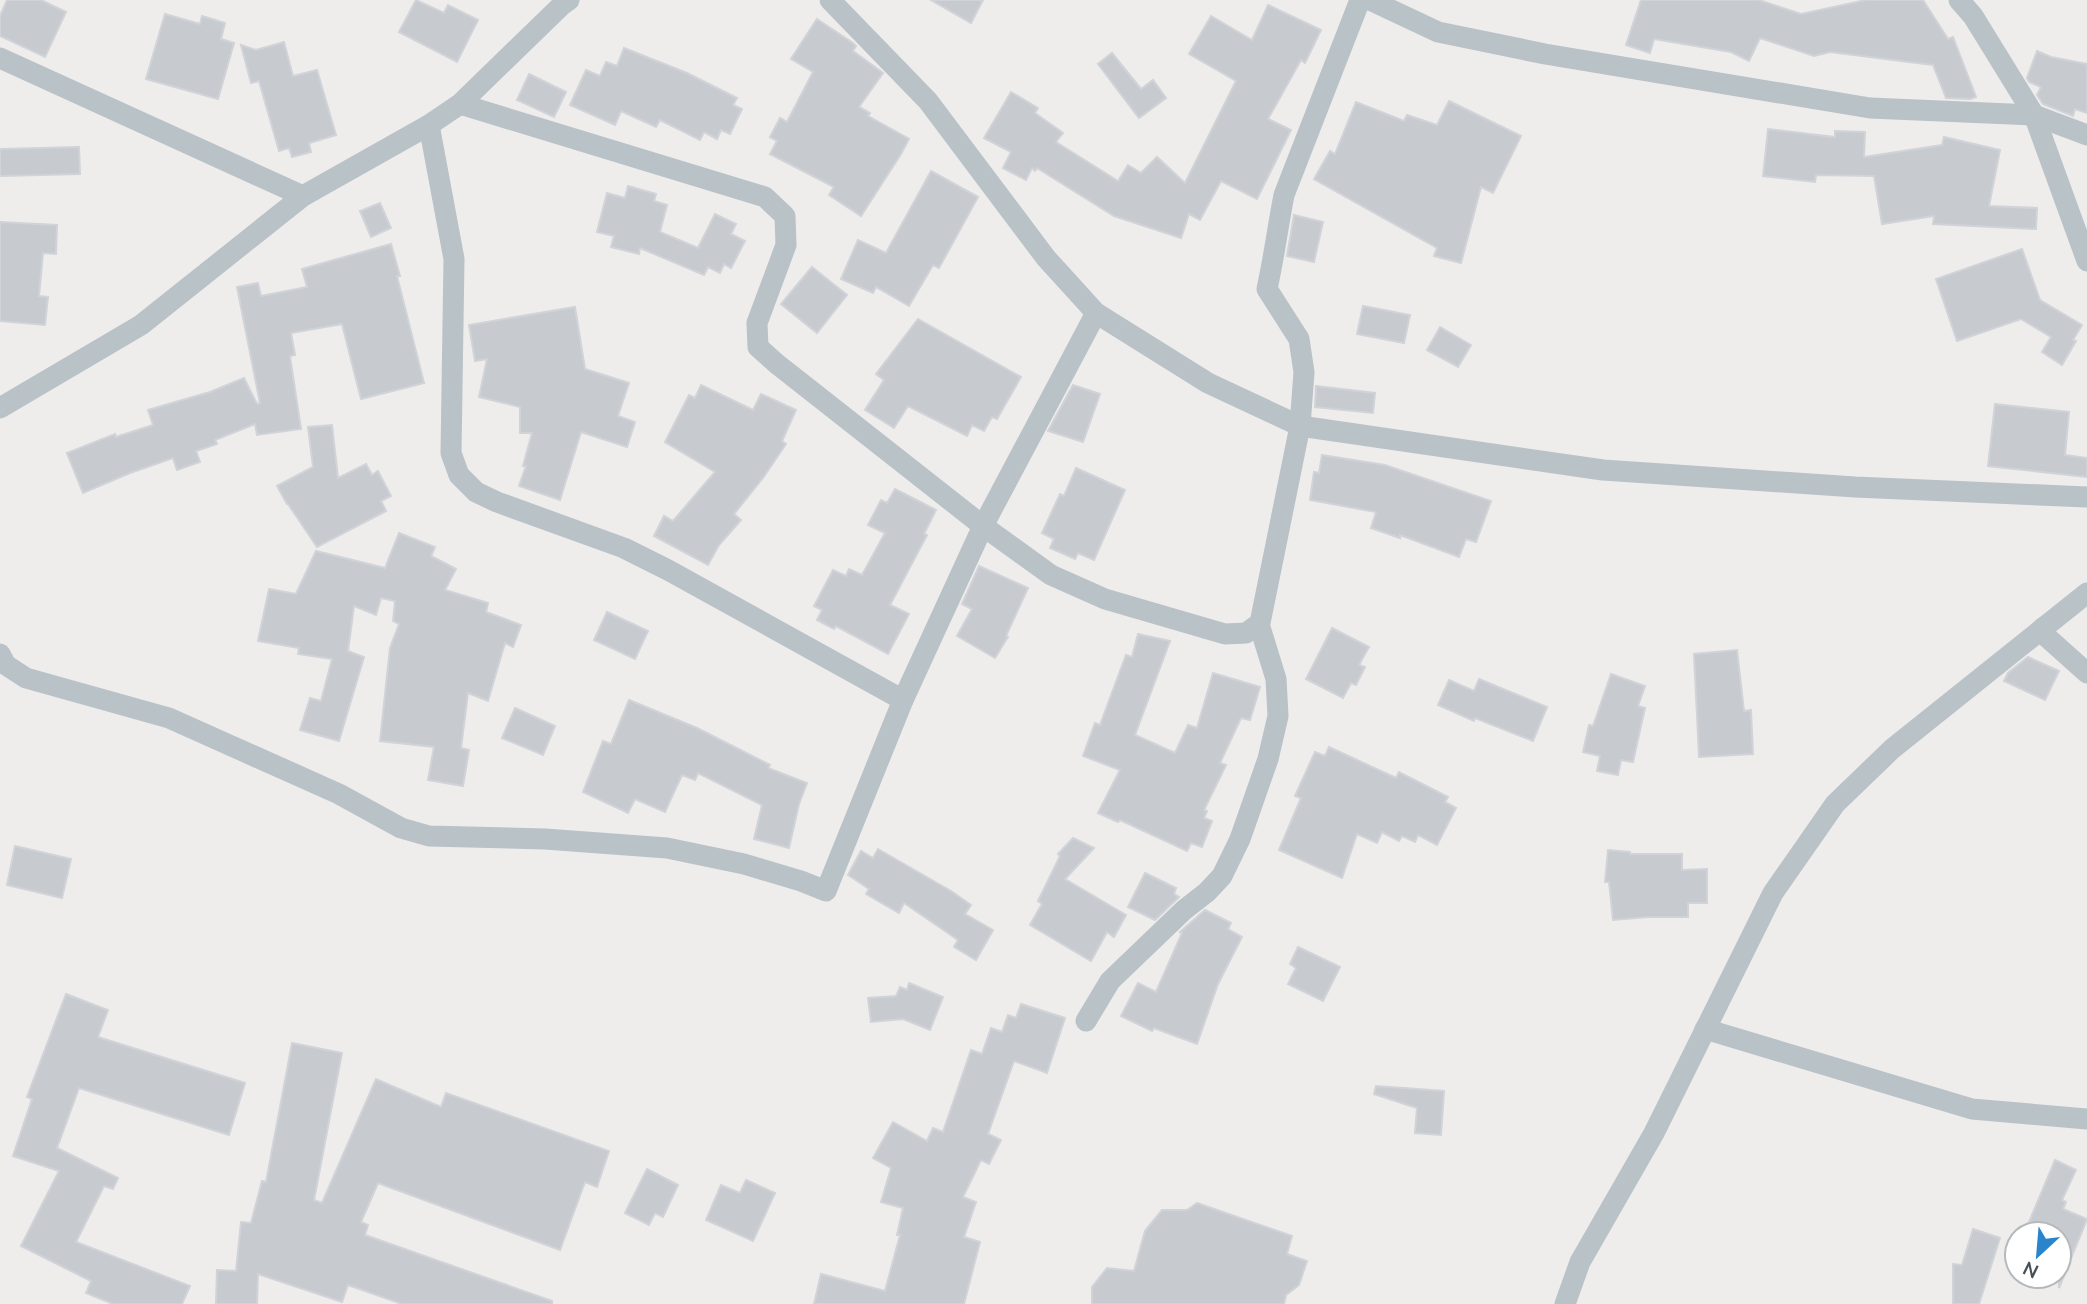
<svg xmlns="http://www.w3.org/2000/svg" width="2087" height="1304" font-family="'Nunito Sans',sans-serif">
<style>
.building{fill:#c7cacf;stroke:#d0d3d7;stroke-width:2}
.lines{fill:none;stroke-linecap:round;stroke-linejoin:round}
.minor{stroke:#b8c2c7;stroke-width:21}
</style>
<rect width="100%" height="100%" fill="#efecec"/>
<g class="building">
<polygon points="7,0 41,0 66,12 45,57 0,36 0,16"/>
<polygon points="416,0 444,13 448,5 478,20 457,62 399,32"/>
<polygon points="931,0 983,0 971,23"/>
<polygon points="1641,0 1759,0 1801,14 1866,0 1923,0 1948,39 1953,37 1976,97 1970,99 1946,98 1933,65 1830,52 1814,56 1760,38 1749,61 1731,52 1654,39 1650,53 1626,45"/>
<polygon points="1268,5 1321,30 1305,63 1301,60 1268,119 1291,130 1257,199 1221,181 1200,220 1189,214 1181,238 1114,216 1037,168 1035,171 1032,168 1026,180 1003,168 1011,152 984,138 1011,92 1038,108 1035,113 1063,133 1056,142 1118,181 1128,165 1141,173 1157,157 1185,183 1236,81 1189,54 1211,16 1252,40"/>
<polygon points="165,14 200,24 202,16 225,23 221,39 234,43 218,99 146,79"/>
<polygon points="817,19 853,43 856,46 853,51 883,73 859,107 870,113 868,116 909,139 901,154 861,216 829,195 834,187 770,154 777,141 770,137 780,118 787,122 813,72 791,59"/>
<polygon points="284,42 293,76 317,70 336,135 309,143 311,152 292,157 289,148 279,151 259,81 251,83 241,45 256,50"/>
<polygon points="624,48 687,73 737,98 733,105 742,109 730,134 721,130 717,139 704,132 700,140 660,120 656,127 621,111 615,125 570,105 586,70 600,76 606,62 617,66"/>
<polygon points="2037,51 2051,57 2087,64 2087,113 2075,109 2073,116 2043,104 2037,95 2041,87 2029,82 2027,78"/>
<polygon points="1112,53 1141,89 1153,80 1166,98 1139,118 1098,64"/>
<polygon points="529,74 566,92 554,117 517,100"/>
<polygon points="1449,101 1521,136 1493,193 1481,187 1461,263 1434,256 1437,248 1314,179 1330,151 1335,154 1356,102 1404,121 1407,115 1437,125"/>
<polygon points="1768,129 1835,137 1835,131 1865,132 1864,157 1942,145 1944,137 2000,150 1989,206 2037,208 2036,229 1933,224 1934,216 1882,224 1874,176 1816,175 1815,182 1763,176"/>
<polygon points="79,147 80,174 0,176 0,149"/>
<polygon points="931,171 978,197 939,268 933,265 909,306 876,287 873,293 841,279 858,240 886,253"/>
<polygon points="628,186 656,194 654,201 667,205 660,232 698,248 715,214 736,224 731,234 745,241 731,268 724,264 720,273 708,267 704,275 640,248 639,254 611,247 614,236 597,232 607,193 625,198"/>
<polygon points="380,203 391,228 371,237 360,211"/>
<polygon points="1294,215 1323,222 1314,262 1287,256"/>
<polygon points="0,222 57,225 56,254 43,253 39,296 48,297 45,325 0,321"/>
<polygon points="391,244 400,276 397,276 424,383 361,399 342,324 291,333 295,355 290,356 301,429 257,435 255,424 215,440 217,444 196,451 200,462 177,470 173,458 130,473 83,493 67,453 115,434 116,437 153,425 148,410 210,392 244,378 257,404 260,403 237,287 258,283 261,296 307,287 302,269"/>
<polygon points="2022,249 2040,300 2082,325 2073,340 2076,341 2062,365 2042,352 2051,337 2021,319 1957,341 1936,279"/>
<polygon points="812,267 847,295 817,333 781,304"/>
<polygon points="1363,306 1410,315 1404,343 1357,334"/>
<polygon points="575,307 585,369 629,383 618,416 635,422 627,447 581,432 560,500 519,486 526,466 523,466 532,433 520,433 520,407 479,397 487,359 475,361 469,325"/>
<polygon points="918,319 1021,377 997,419 992,417 984,431 972,425 967,436 908,406 894,428 865,410 884,380 876,374"/>
<polygon points="1440,327 1471,345 1458,367 1427,350"/>
<polygon points="701,385 753,410 761,394 796,410 782,441 786,444 763,478 734,514 741,520 719,545 708,565 654,536 664,516 673,521 715,472 665,442 689,395 695,398"/>
<polygon points="1073,385 1100,394 1083,442 1048,431"/>
<polygon points="1316,386 1375,393 1373,413 1315,407"/>
<polygon points="1995,404 2069,412 2065,455 2087,458 2087,477 1988,466"/>
<polygon points="332,425 338,478 366,464 372,475 378,471 391,496 381,501 386,511 317,547 288,504 287,504 277,486 313,467 308,427"/>
<polygon points="1322,455 1385,465 1491,501 1476,542 1466,539 1459,557 1400,535 1400,538 1371,528 1376,512 1310,500 1314,472 1319,473"/>
<polygon points="1076,468 1125,490 1094,560 1078,553 1075,559 1050,548 1054,539 1042,533 1060,494 1064,496"/>
<polygon points="895,489 936,510 924,534 927,535 890,605 909,614 888,654 836,626 834,629 817,620 822,610 814,606 833,570 846,576 849,569 862,575 885,533 868,525 881,500 887,503"/>
<polygon points="399,533 435,547 431,556 456,569 445,590 488,603 486,612 521,625 513,647 505,643 488,701 468,693 461,748 469,750 463,786 428,780 434,747 380,741 390,648 399,624 393,621 395,601 381,598 376,615 354,606 348,651 364,657 339,741 300,730 310,698 321,701 332,659 298,654 299,648 258,641 269,589 296,594 316,551 385,568"/>
<polygon points="979,566 1028,588 1006,636 1008,637 995,658 957,636 972,609 962,604"/>
<polygon points="607,612 648,631 635,659 594,640"/>
<polygon points="1332,628 1369,647 1359,665 1365,667 1356,685 1351,683 1343,698 1306,679"/>
<polygon points="1138,634 1170,641 1135,735 1175,753 1188,725 1197,728 1213,673 1260,687 1250,720 1241,718 1220,763 1226,765 1204,810 1207,811 1204,818 1212,821 1202,847 1191,843 1187,851 1120,820 1118,822 1098,813 1120,770 1083,756 1095,723 1100,725 1126,655 1132,657"/>
<polygon points="1737,650 1744,711 1751,710 1753,754 1699,757 1694,654"/>
<polygon points="2028,657 2059,671 2045,700 2004,681 2008,673"/>
<polygon points="1611,674 1645,686 1638,706 1645,708 1633,762 1621,760 1618,775 1597,771 1600,756 1583,752 1589,725 1593,726"/>
<polygon points="1479,679 1547,707 1533,741 1475,718 1474,721 1438,705 1449,680 1474,691"/>
<polygon points="629,700 697,728 770,765 768,768 807,783 799,804 789,848 754,839 762,805 698,773 695,780 682,775 665,812 635,799 628,813 583,792 603,741 611,744"/>
<polygon points="515,708 555,726 543,755 502,738"/>
<polygon points="1329,747 1396,778 1399,772 1448,797 1445,802 1456,808 1437,845 1418,835 1415,842 1402,836 1399,841 1382,832 1377,843 1357,834 1342,878 1279,850 1301,798 1295,796 1315,752 1325,756"/>
<polygon points="1073,838 1094,848 1065,879 1126,915 1114,937 1107,932 1091,961 1030,925 1042,904 1038,901 1060,856 1058,854"/>
<polygon points="15,846 71,859 62,898 7,885"/>
<polygon points="878,849 951,891 971,905 965,914 993,930 976,960 954,947 958,940 904,903 899,913 866,894 869,889 848,875 861,851 873,858"/>
<polygon points="1608,850 1630,852 1630,854 1682,854 1682,870 1707,869 1707,903 1688,903 1688,917 1648,917 1613,920 1609,882 1605,882"/>
<polygon points="1145,873 1176,888 1174,894 1179,897 1155,920 1128,907"/>
<polygon points="1205,910 1231,923 1228,929 1242,937 1218,984 1197,1044 1154,1028 1152,1031 1121,1016 1138,983 1156,992 1182,933 1180,932"/>
<polygon points="1298,947 1340,967 1323,1001 1288,984 1296,968 1290,964"/>
<polygon points="909,983 943,997 930,1030 903,1019 871,1022 868,998 896,996 900,987 907,990"/>
<polygon points="66,994 108,1010 98,1037 245,1083 229,1135 79,1088 57,1148 118,1178 113,1189 104,1186 76,1242 190,1286 182,1304 113,1304 86,1293 91,1281 21,1246 59,1171 13,1156 32,1099 27,1097"/>
<polygon points="1021,1004 1065,1018 1047,1073 1014,1061 988,1134 1001,1140 989,1164 981,1160 963,1197 976,1202 964,1237 980,1242 964,1304 814,1304 821,1274 885,1291 900,1235 897,1235 903,1208 881,1202 891,1168 873,1158 893,1122 927,1141 933,1128 943,1132 971,1050 982,1054 991,1028 1002,1032 1008,1015 1016,1018"/>
<polygon points="292,1043 342,1053 314,1200 322,1203 376,1079 441,1107 446,1093 609,1151 597,1187 585,1182 560,1250 378,1183 361,1222 368,1225 365,1235 552,1301 552,1304 402,1304 348,1285 342,1302 258,1274 257,1304 216,1304 217,1270 236,1271 241,1222 251,1223 262,1181 266,1182"/>
<polygon points="1376,1086 1444,1091 1441,1135 1415,1133 1417,1108 1374,1094"/>
<polygon points="2055,1160 2076,1170 2062,1200 2066,1202 2063,1209 2087,1219 2059,1288 2059,1234 2024,1234"/>
<polygon points="647,1169 678,1185 663,1217 655,1213 649,1225 625,1213"/>
<polygon points="746,1180 775,1193 753,1241 706,1220 721,1185 740,1193"/>
<polygon points="1197,1203 1292,1236 1287,1254 1307,1261 1299,1285 1286,1295 1284,1304 1092,1304 1092,1287 1107,1268 1134,1271 1145,1231 1162,1210 1187,1210"/>
<polygon points="1973,1229 2000,1238 1979,1304 1953,1304 1953,1264 1962,1265"/>
</g>
<g class="lines">
<g class="minor">
<polyline points="830,0 928,101 1046,258 1096,313 1208,383 1300,426 1603,470 1855,487 2087,497"/>
<polyline points="1370,0 1438,32 1545,54 1870,108 2034,115 2087,135"/>
<polyline points="1959,0 1973,16 2034,115 2087,261"/>
<polyline points="0,58 303,196"/>
<path d="M460,104L765,197L785,216L786,245L757,323L758,347L777,364L983,526L1051,575L1105,599L1225,634L1246,633L1260,623L1300,426L1304,372L1299,339L1267,289C1274,257 1278,226 1284,195L1360,0"/>
<polyline points="429,125 454,259 451,453 459,475 476,492 497,502 624,548 668,570 903,700"/>
<polyline points="0,408 141,325 303,196 429,125 460,104 562,5 569,0"/>
<polyline points="2044,627 2040,631 2087,673"/>
<polyline points="0,654 6,665 26,678 169,718 339,794 401,828 429,836 545,839 667,848 744,864 801,881 826,891 903,700 983,526 1096,313"/>
<polyline points="1086,1021 1110,981 1184,910 1207,892 1222,876 1240,839 1268,759 1278,716 1276,679 1259,624"/>
<polyline points="1705,1029 1972,1109 2087,1119"/>
<polyline points="1565,1304 1580,1262 1654,1133 1773,893 1835,804 1892,749 2087,593"/>
</g>
</g>
<g transform="translate(2038 1255) rotate(206)"><circle r="33" fill="#ffffff" stroke="#b5b9bc" stroke-width="2"/>
<path d="M0-5L12 26L0 18L-12 26Z" fill="#2884cc"/>
<text y="-10" font-size="19" font-weight="bold" text-anchor="middle" fill="#465157">N</text>
</g>
</svg>
